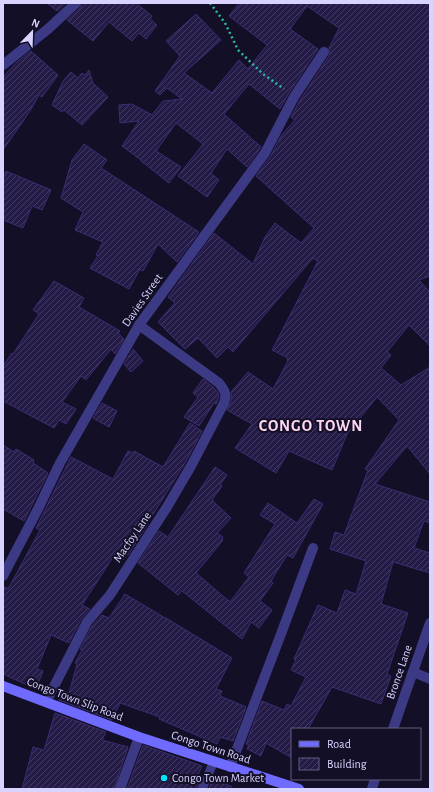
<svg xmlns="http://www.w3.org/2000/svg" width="433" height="792" font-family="'Alegreya Sans',sans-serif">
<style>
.building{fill:url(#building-hatch);stroke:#3b2d73}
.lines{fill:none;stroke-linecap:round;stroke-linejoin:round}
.path{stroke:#2fb8b0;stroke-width:2.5;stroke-dasharray:2 3;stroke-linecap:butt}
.lane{stroke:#3d3a85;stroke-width:9}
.street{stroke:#3d3a85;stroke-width:10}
.secondary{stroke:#6f6bff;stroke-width:10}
.poi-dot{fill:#00e5ff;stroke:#130f26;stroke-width:1.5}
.labels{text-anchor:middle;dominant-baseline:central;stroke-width:4;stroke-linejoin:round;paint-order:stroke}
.street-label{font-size:12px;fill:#d9d4ff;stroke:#130f26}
.poi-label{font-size:12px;fill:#d9d4ff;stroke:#130f26;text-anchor:start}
.district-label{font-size:16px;font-weight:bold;letter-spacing:1px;fill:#ffd6f0;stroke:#130f26}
</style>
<defs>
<pattern id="building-hatch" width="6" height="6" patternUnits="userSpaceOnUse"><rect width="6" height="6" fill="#241b47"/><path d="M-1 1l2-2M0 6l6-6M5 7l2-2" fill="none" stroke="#433b63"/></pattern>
</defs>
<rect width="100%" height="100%" fill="#130f26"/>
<g class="building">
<polygon points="47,3 66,3 57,11"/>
<polygon points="82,3 136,3 152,16 150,19 157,25 146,39 139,33 132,41 109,22 93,41 67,20 80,8"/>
<polygon points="239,3 430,3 430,276 419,280 430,292 430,346 409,325 387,352 391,355 381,368 401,385 430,367 430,474 407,446 375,484 430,502 430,523 424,521 414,548 430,553 430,573 393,562 381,604 408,613 387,674 391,676 381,704 332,687 308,729 292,729 292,758 266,743 261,756 247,749 249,745 246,744 262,701 284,710 287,704 291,706 306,677 291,670 296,660 294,659 318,605 337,613 345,590 356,594 366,561 330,549 335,532 344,535 368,470 365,469 399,420 377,397 347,434 332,470 289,451 276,473 235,448 252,424 227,410 231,401 231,392 248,372 273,389 288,361 287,360 288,358 272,350 318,261 313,258 233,352 228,347 217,358 198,338 185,349 158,322 175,303 168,297 214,233 253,264 265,237 275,223 301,243 314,228 256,176 270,157 281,136 295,120 291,117 300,100 329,56 330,52 329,48 339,28 307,6 290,29 318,49 289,93 280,109 249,84 224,114 261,147 247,167 227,149 211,173 219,180 207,197 178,176 203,144 176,123 156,151 181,167 169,183 141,161 141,160 122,146 139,121 120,123 119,105 132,104 152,115 163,101 182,99 167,88 160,95 155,91 180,56 166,41 196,14 221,40 184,73 212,93 239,60 248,69 267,45 229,16"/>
<polygon points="31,51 58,75 42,97 39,95 30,111 3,150 3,77 17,62"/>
<polygon points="89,70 93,83 108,97 82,125 64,110 62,112 52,105 63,81 71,72 78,78 82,73 85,75"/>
<polygon points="84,144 107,160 101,168 199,232 177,262 158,244 143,271 140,269 129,289 90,268 98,256 96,255 103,242 75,230 83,212 61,198 72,160"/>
<polygon points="6,171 51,190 42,210 32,206 23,228 3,220 3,180"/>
<polygon points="54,281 84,298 79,307 120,331 118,333 124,339 115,354 111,349 86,380 81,376 62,402 76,409 66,424 59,420 54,428 3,401 3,366 12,353 13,354 39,314 33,310"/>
<polygon points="133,349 143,361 131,372 124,364"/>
<polygon points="203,379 214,388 218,393 219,397 216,404 214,403 199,426 184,417 198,397 193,393"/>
<polygon points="102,403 117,411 109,427 93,418"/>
<polygon points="190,423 202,431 185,463 147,524 148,524 128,555 128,554 123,560 115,554 82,605 90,609 81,619 69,643 51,635 37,669 43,671 36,689 3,674 3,586 8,589 40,530 36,528 71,457 113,479 128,451 133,453 134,451 163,467"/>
<polygon points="3,445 14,452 16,449 34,460 33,463 48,473 24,521 3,509"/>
<polygon points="215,467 227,475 220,485 222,486 212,500 231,518 217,533 223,537 222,539 223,540 196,573 230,602 249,577 244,573 275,524 260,515 268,503 297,523 314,499 323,504 293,558 287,555 271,581 273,583 260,601 272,610 259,628 251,622 242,639 182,591 178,595 138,563 159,531 168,537"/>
<polygon points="125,594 162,616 161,616 166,618 232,658 216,689 222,691 220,696 246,707 233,741 220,737 217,744 159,719 160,717 120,703 112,720 59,700 62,690 69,693 77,664 75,663 82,650 80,649 92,626 102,615 109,618"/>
<polygon points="55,713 106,732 102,740 128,747 114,789 22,789 33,747 44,750"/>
<polygon points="143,745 202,766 198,775 201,776 196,789 127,789"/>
<polygon points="212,780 231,786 231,789 209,789"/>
</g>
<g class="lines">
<polyline class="path" points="210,3 225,23 238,50 263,74 284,89"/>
<polyline class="lane" points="202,789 214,761"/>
<g class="street">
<polyline points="3,65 48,29 76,3"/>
<polyline points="3,576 38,509 60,463 139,325 265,153 294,97 324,52"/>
<polyline points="413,672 430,679"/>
<path d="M46,702L87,622L110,595L167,507L191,466L224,403C227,394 225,391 219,383L139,325"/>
<polyline points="393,729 430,623"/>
<polyline points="230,767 281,634 313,548"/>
<polyline points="120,789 139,737"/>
<polyline points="372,789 375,779"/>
</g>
<polyline class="secondary" points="3,686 139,737 299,789"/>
</g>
<circle class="poi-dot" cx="164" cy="778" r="4"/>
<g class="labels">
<g class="street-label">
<text transform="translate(142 300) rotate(-55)">Davies Street</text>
<text transform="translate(132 537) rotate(-56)">Macfoy Lane</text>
<text transform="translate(399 672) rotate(-71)">Bronce Lane</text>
<text transform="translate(75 699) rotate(21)">Congo Town Slip Road</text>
<text transform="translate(211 747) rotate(18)">Congo Town Road</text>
</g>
<g class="poi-label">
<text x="172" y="778">Congo Town Market</text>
</g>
<g class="district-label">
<text x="311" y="426">CONGO TOWN</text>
</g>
</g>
<rect width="433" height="792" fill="none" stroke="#d9d4ff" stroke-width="8"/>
<rect x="291" y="728" width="130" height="52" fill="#130f26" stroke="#625e7d"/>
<rect x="299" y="741" width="20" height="6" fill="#6f6bff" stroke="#625e7d"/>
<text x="327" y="748" font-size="12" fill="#d9d4ff">Road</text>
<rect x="299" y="758" width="20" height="12" fill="url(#building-hatch)" stroke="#625e7d"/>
<text x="327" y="768" font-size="12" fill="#d9d4ff">Building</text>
<g transform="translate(32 32) rotate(23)" stroke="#130f26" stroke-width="3" paint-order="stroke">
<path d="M0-3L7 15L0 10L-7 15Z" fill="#d9d4ff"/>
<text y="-6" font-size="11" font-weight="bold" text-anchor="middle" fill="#d9d4ff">N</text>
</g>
</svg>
